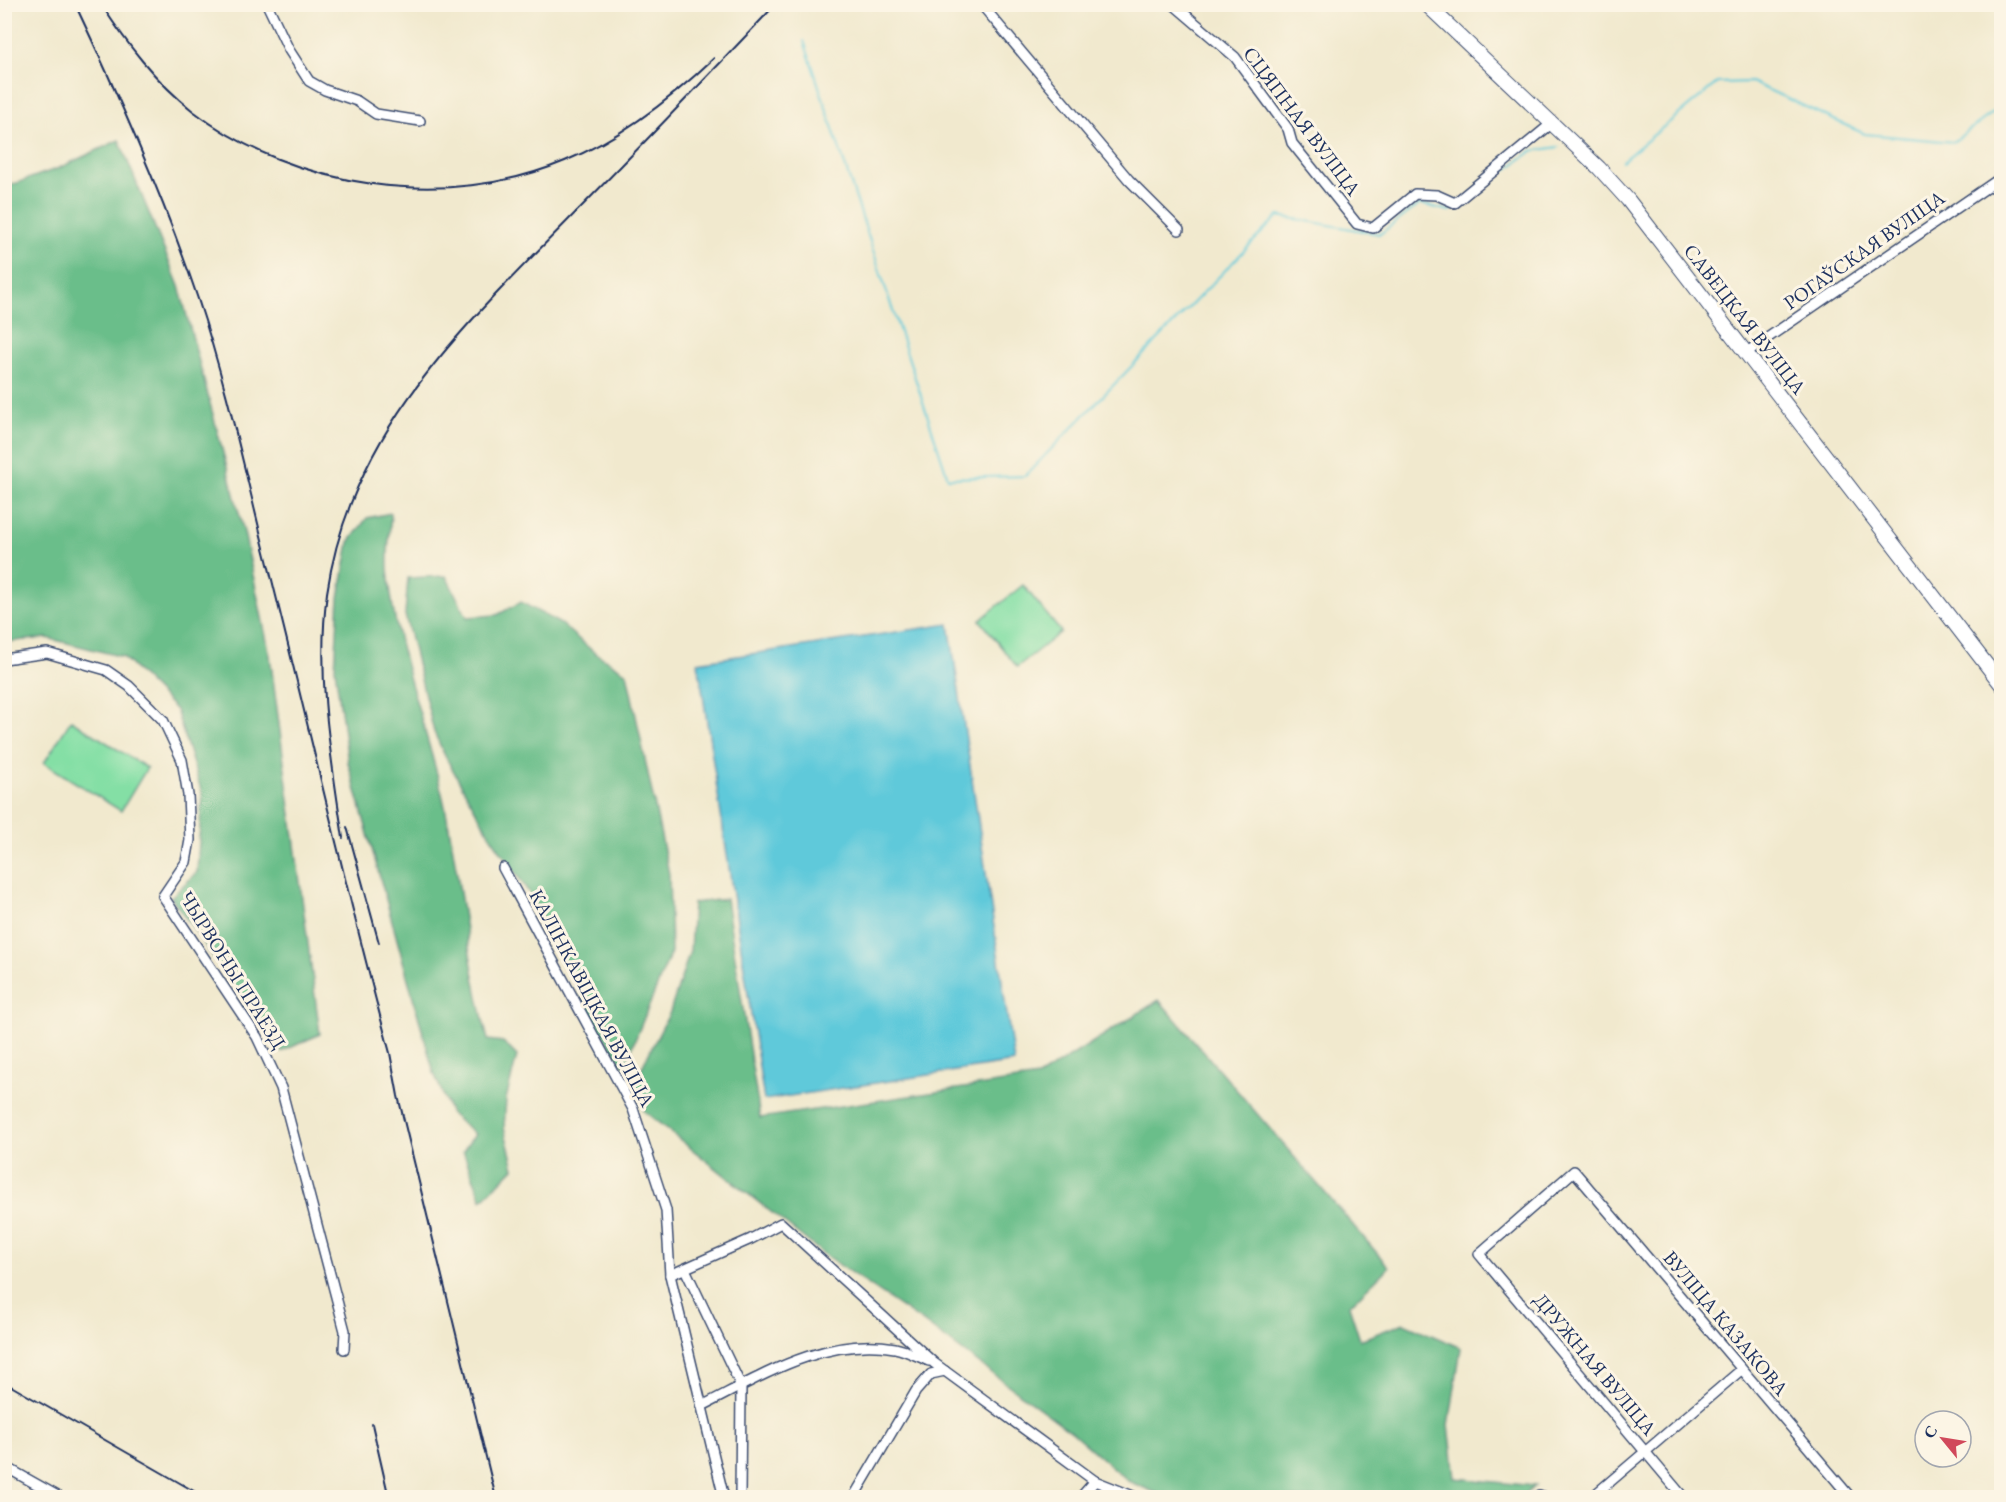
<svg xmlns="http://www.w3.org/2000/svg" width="2006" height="1502" font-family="'EB Garamond',serif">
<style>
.green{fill:#84dfa5;stroke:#508782;stroke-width:1.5}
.forest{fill:#6bbe8a;stroke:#437674;stroke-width:1.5}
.water{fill:#5fc9da;stroke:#3d7c9c;stroke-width:1.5}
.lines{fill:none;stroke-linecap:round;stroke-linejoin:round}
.stream{stroke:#5fc9da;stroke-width:2}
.street-casing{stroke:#3b4b6f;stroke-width:12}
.secondary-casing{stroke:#3b4b6f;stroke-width:16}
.street{stroke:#fff;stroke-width:9}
.secondary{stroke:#fff;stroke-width:14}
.rail{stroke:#1b2f5e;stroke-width:2}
.labels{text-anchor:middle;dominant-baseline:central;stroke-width:6;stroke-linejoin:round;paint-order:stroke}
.street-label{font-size:20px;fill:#1b2f5e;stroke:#fcf5e5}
</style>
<rect width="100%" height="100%" fill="#fcf5e5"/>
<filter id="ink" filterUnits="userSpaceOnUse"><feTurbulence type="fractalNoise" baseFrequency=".0167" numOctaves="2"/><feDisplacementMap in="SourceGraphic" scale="12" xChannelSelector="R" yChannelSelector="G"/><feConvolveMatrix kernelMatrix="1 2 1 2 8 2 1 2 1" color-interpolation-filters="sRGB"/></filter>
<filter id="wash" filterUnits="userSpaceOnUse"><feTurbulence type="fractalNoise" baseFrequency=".008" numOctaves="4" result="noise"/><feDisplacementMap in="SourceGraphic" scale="24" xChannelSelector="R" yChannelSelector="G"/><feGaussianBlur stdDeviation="1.35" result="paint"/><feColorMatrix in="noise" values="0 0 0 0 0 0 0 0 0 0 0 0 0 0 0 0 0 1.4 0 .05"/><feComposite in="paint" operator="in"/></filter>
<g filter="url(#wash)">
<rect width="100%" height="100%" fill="#f1e9ce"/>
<g class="green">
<polygon points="1023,585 1061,632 1017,667 980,620"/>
<polygon points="71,720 147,768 121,811 44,763"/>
</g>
<g class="forest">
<polygon points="119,140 179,286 244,532 270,656 320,1034 281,1052 171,897 197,872 202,793 176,710 123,657 47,638 5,642 5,187 59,168"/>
<path d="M391,513C390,531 387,550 388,568C394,650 428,727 445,807C461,885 468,963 488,1040L503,1042L517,1056L506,1099L504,1128L514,1168L482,1200L463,1151L475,1134L451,1114L434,1073L348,762L335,668L339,598L349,542L367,518Z"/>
<polygon points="446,576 467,617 497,615 521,602 561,624 595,653 627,673 669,874 671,952 624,1067 591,1018 558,944 528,891 491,837 445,756 434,732 405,615 408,578"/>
<polygon points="726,899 760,1118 1038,1077 1159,1000 1389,1267 1349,1306 1360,1340 1404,1323 1461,1348 1449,1425 1455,1478 1535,1486 1520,1498 1168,1498 1128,1481 1073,1433 923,1322 825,1255 644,1111 634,1083 670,1012 690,951 693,903"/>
</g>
<polygon class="water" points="949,624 1014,1062 764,1100 698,662"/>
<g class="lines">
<g class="stream">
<polyline points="804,41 948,478 1025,476 1278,216 1380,234 1420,204 1450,211 1456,206"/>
<polyline points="1622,161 1717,83 1751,82 1865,134 1953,142 2002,106"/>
<polyline points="1473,194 1532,151 1559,147"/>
</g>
</g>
</g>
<g filter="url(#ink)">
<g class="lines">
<g class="street-casing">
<g id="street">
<polyline points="267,4 289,50 309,81 325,90 357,101 376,114 420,121"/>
<polyline points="981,4 1129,180 1179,230"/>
<polyline points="1173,4 1235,57 1288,129 1292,143 1357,224 1373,228 1415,194 1437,195 1455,203 1551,124"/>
<polyline points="1747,352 2002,177"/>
<polyline points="4,659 47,653 106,670 129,686 163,720 182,760 188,795 190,840 186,862 163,896 257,1037 281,1088 345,1331 344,1349"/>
<polyline points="503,868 633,1109 666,1210 670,1275 724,1498"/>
<polyline points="685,1269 741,1386 740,1498"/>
<polyline points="670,1275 751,1239 781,1223 934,1363 1095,1481 1138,1498"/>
<path d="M702,1406C762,1376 824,1336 895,1348C906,1350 919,1357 929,1361"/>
<polyline points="4,1466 61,1498"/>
<polyline points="853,1498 916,1391 931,1374 945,1371"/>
<polyline points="1080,1498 1095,1481"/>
<polyline points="1536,1498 1539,1495 1549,1498"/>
<polyline points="1591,1498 1741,1370"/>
<polyline points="1684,1498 1479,1254 1574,1171 1851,1498"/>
</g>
</g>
<g class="secondary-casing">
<polyline id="secondary" points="1426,4 1599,168 1628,200 2002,685"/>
</g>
<use href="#street" class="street"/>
<use href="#secondary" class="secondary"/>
<g class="rail">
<path d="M75,4C121,101 164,198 198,299C225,380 243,463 263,544C306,714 344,884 390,1053L398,1096L496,1498"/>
<path d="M101,4C127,44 155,81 193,111C294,189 447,211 565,161C621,138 670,100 714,58"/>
<polyline points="347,827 379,943"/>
<path d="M343,838C331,757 316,675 327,593C351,427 470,321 581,207C647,140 712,72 776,4"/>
<polyline points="4,1382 206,1498"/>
<polyline points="372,1424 389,1498"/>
</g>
</g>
</g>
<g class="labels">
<g class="street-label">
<text transform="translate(1302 121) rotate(53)">СЦЯПНАЯ ВУЛІЦА</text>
<text transform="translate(1864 250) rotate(-35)">РОГАЎСКАЯ ВУЛІЦА</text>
<text transform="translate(1745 319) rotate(52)">САВЕЦКАЯ ВУЛІЦА</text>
<text transform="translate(233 970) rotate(58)">ЧЫРВОНЫ ПРАЕЗД</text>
<text transform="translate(592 998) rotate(62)">КАЛІНКАВІЦКАЯ ВУЛІЦА</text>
<text transform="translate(1726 1323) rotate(50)">ВУЛІЦА КАЗАКОВА</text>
<text transform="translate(1595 1364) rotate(50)">ДРУЖНАЯ ВУЛІЦА</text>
</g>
</g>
<rect width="2006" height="1502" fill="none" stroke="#fcf5e5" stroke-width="24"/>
<g transform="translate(1943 1439) rotate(300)"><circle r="28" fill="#fcf5e5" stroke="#a2a6af" stroke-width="1.5"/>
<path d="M0-4.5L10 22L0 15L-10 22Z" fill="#d1495b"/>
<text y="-9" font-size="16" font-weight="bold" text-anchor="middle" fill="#1b2f5e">С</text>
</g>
</svg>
